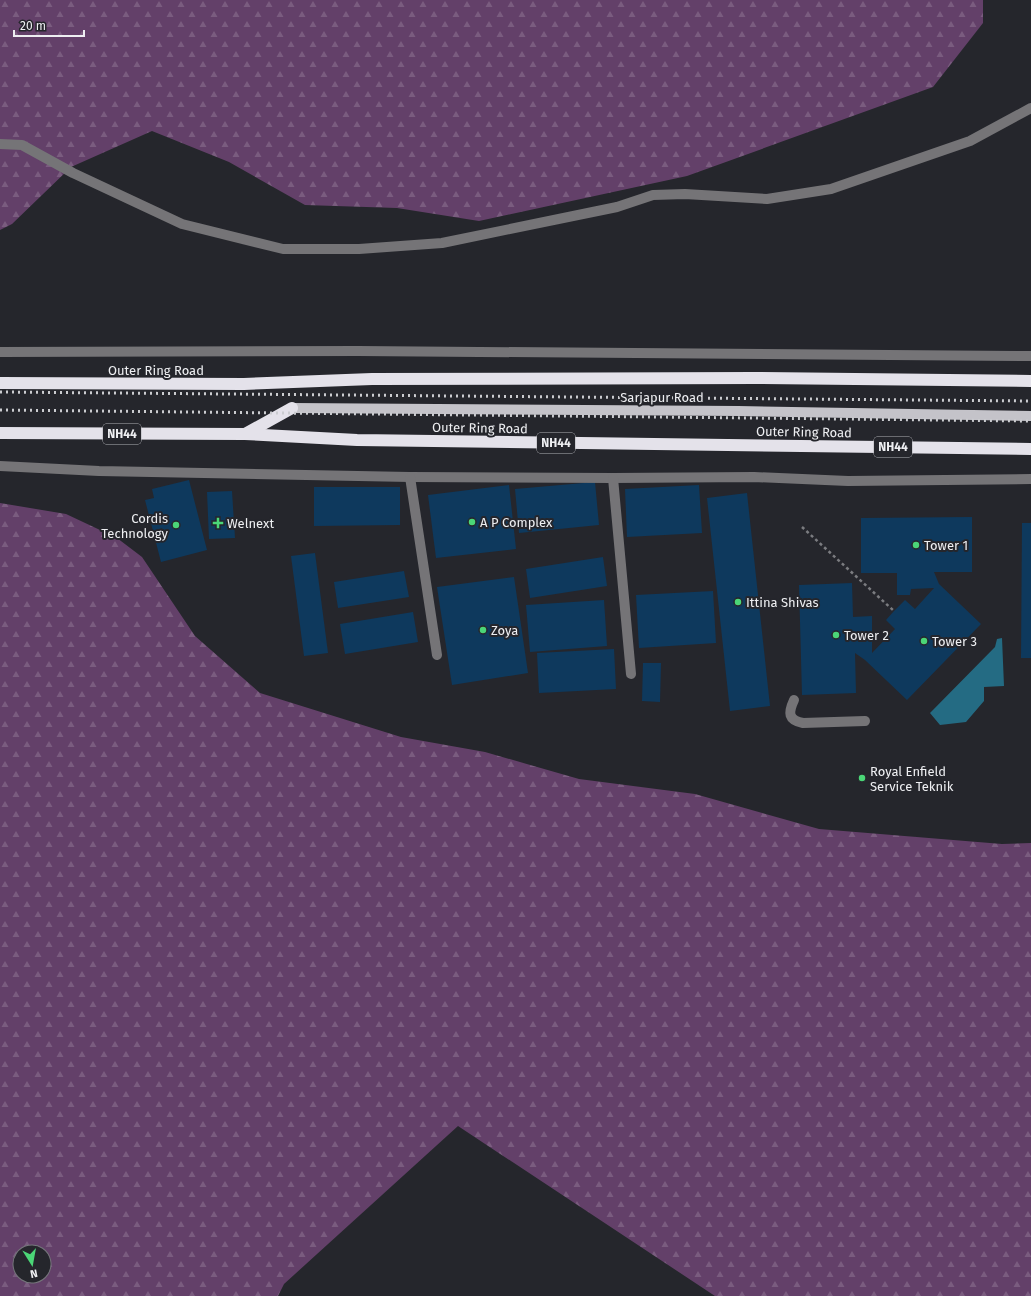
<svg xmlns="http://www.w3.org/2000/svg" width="1031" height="1296" font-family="'Fira Sans',sans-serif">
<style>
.forest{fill:url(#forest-firs);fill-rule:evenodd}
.water{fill:#246b83}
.building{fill:#0e395d}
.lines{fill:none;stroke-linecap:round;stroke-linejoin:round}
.path{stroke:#7b7c80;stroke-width:2.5;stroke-dasharray:3 3;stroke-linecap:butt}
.minor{stroke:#757477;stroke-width:10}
.major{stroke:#c4c3c9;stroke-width:10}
.highway{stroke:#e4e2ea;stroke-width:12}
.rail{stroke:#cbccd0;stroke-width:3;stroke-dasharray:2 4;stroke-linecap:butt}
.poi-dot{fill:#4bd677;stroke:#25262c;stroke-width:1.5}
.labels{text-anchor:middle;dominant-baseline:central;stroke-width:4;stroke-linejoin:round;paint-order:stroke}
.shield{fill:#25262c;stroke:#b2b3b7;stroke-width:1}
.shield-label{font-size:12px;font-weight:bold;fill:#eeeff2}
.street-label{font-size:13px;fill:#eeeff2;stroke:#25262c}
.poi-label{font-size:13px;fill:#eeeff2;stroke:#25262c;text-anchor:start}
</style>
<defs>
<pattern id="forest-firs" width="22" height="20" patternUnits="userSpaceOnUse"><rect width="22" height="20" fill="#634069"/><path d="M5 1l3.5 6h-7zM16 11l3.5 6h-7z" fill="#7a5c7f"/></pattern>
</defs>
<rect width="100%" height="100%" fill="#25262c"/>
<g class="forest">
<polygon points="0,0 983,0 983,23 933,87 687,176 479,221 397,208 305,205 229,162 152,131 71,167 12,224 0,230"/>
<path d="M0,503L66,514L117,538L142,557L195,636L260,693L401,737L485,752L579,779L695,794L819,829L1002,844L1031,843V1296H715L458,1126L284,1284L278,1296H0ZM20,1252H44V1276H20Z"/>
</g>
<polygon class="water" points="1002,638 1004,686 984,687 984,701 966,722 940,725 930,713 995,647 997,639"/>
<g class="building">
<polygon points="189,480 207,550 161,562 145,500 154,498 152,489"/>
<polygon points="595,482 599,525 519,533 515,489"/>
<polygon points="509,485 516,549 436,558 428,495"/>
<polygon points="699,485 702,533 627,537 625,489"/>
<polygon points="314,487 400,487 400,525 314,526"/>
<polygon points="232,491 235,538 209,539 207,492"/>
<polygon points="747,493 770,706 730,711 707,498"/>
<polygon points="972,517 972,572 934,572 939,584 981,624 907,700 865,660 855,653 856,693 802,695 799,585 852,583 853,617 872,616 872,653 895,629 886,620 894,611 905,600 915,609 934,588 911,589 910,595 897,595 897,573 861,573 861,518"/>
<polygon points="1022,523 1031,523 1031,658 1021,658"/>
<polygon points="315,553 328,653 304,656 291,556"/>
<polygon points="603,557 607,586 530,598 526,569"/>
<polygon points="404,571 409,597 338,608 334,582"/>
<polygon points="514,577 528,673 452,685 437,587"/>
<polygon points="713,591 716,643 639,648 636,595"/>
<polygon points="604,600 607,646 530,652 526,605"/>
<polygon points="413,612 418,642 345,654 340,624"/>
<polygon points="614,649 616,689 539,693 537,653"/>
<polygon points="643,663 661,663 660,702 642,701"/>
</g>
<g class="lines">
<polyline class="path" points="802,527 894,611"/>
<g class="minor">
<polyline points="0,144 22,145 73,173 182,224 283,249 359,249 442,243 617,207 653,195 685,194 767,199 831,189 970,141 1031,108"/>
<polyline points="0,352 358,351 1031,356"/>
<polyline points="0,466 99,471 410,477 613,478 754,477 848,481 1031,479"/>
<polyline points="410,477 437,655"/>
<polyline points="613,478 631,674"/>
<path d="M794,700C788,713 788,720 803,723L865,721"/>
</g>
<polyline class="major" points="292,408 738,411 1031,416"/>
<g class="highway">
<polyline points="0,383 244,384 372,379 755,378 1031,381"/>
<polyline points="0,433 245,434 357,440 1031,449"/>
<polyline points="245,434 292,408"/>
</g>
<g class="rail">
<polyline points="0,392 1031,401"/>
<polyline points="0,410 1031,421"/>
</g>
</g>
<g class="poi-dot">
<circle cx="472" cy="522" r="4"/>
<path d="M216 517h4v4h4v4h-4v4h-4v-4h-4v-4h4z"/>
<circle cx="176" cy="525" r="4"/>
<circle cx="916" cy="545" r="4"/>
<circle cx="738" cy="602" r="4"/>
<circle cx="483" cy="630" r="4"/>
<circle cx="836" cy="635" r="4"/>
<circle cx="924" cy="641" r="4"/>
<circle cx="862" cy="778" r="4"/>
</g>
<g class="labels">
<g class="shield">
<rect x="103" y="424" width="38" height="20" rx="3"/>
<rect x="537" y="433" width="38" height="20" rx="3"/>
<rect x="874" y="437" width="38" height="20" rx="3"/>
</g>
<g class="shield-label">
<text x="122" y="434">NH44</text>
<text x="556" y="443">NH44</text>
<text x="893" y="447">NH44</text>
</g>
<g class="street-label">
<text x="156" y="370">Outer Ring Road</text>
<text x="662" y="397">Sarjapur Road</text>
<text transform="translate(480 428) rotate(1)">Outer Ring Road</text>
<text transform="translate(804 432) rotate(1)">Outer Ring Road</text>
</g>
<g class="poi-label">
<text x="168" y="518" text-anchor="end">Cordis<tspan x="168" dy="15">Technology</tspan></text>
<text x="480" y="522">A P Complex</text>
<text x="227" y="523">Welnext</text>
<text x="924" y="545">Tower 1</text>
<text x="746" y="602">Ittina Shivas</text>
<text x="491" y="630">Zoya</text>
<text x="844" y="635">Tower 2</text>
<text x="932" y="641">Tower 3</text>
<text x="870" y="771">Royal Enfield<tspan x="870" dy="15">Service Teknik</tspan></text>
</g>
</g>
<g transform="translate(32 1264) rotate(169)"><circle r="19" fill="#25262c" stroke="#75767b"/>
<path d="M0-3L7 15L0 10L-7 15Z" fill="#4bd677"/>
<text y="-6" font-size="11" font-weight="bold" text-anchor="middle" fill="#eeeff2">N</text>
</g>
<path d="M14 30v6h70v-6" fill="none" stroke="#eeeff2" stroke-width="2"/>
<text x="20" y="30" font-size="12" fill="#eeeff2" stroke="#25262c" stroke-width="3" paint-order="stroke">20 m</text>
</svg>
